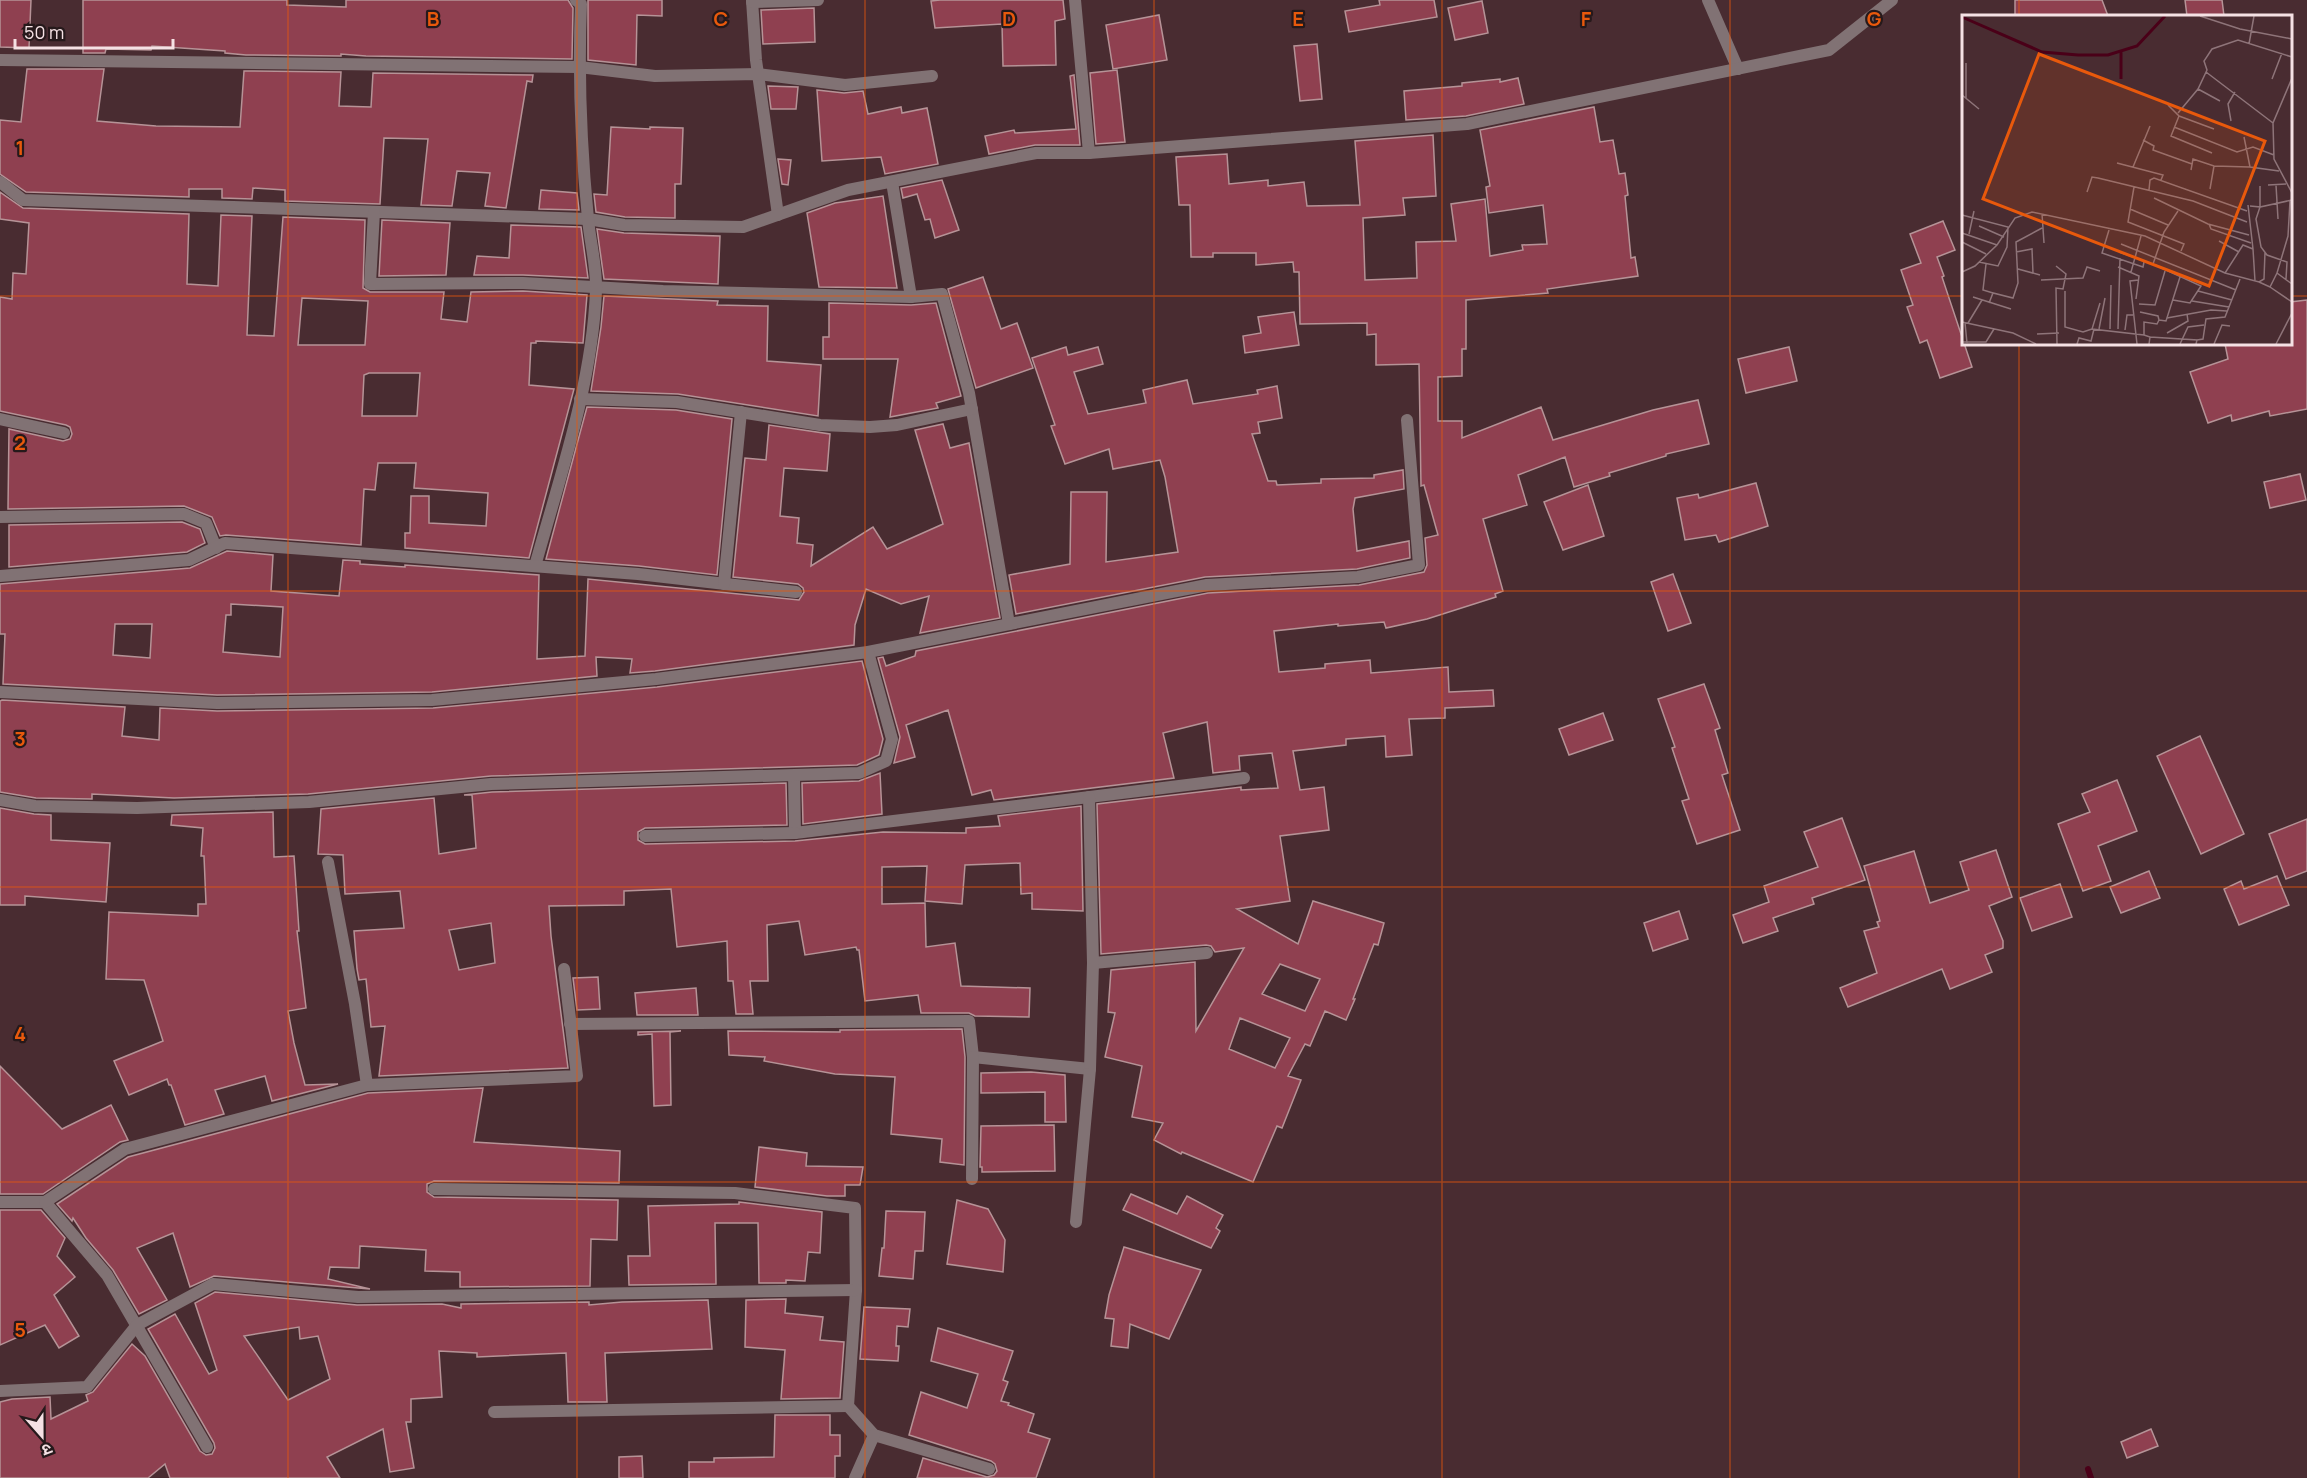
<svg xmlns="http://www.w3.org/2000/svg" width="2307" height="1478" font-family="Manrope,'Noto Sans Devanagari',sans-serif">
<style>
.lines{fill:none;stroke-linecap:round;stroke-linejoin:round}
.stream{stroke:#4a0018;stroke-width:6}
.building{fill:#8f4050;stroke:#b69397;stroke-width:1.5;fill-rule:evenodd}
.minor{stroke:#817274;stroke-width:12}
.grid{fill:none;stroke:#e8590c;stroke-width:1.5;stroke-opacity:0.55}
.inset-river{fill:none;stroke:#4a0018;stroke-width:3}
.inset-road{fill:none;stroke:#8e7479;stroke-width:1.5}
.view{fill:#e8590c;fill-opacity:0.15;stroke:#e8590c;stroke-width:3}
.inset-edge{fill:none;stroke:#f5e1e4;stroke-width:3}
.grid-label{font-size:20px;text-anchor:middle;font-weight:bold;fill:#e8590c;stroke:#26191b;stroke-width:4.5;stroke-linejoin:round;paint-order:stroke}
</style>
<rect width="100%" height="100%" fill="#492c31"/>
<g class="lines">
<polyline class="stream" points="2088,1469 2091,1478"/>
</g>
<g class="building">
<polygon points="0,0 31,0 29,48 0,47"/>
<polygon points="83,0 287,0 287,5 346,7 346,0 568,0 573,8 572,59 366,56 341,54 341,56 246,55 225,53 225,51 152,46 151,50 106,49 105,53 83,53"/>
<polygon points="588,0 662,0 662,16 637,15 636,65 588,60"/>
<polygon points="940,0 1063,0 1065,19 1055,21 1056,65 1003,66 1002,24 935,28 931,1"/>
<polygon points="1379,0 1434,0 1437,17 1349,32 1345,11 1380,5"/>
<polygon points="2015,0 2102,0 2108,16 2015,16"/>
<polygon points="2185,0 2222,0 2224,16 2187,16"/>
<polygon points="1482,1 1488,33 1455,40 1448,8"/>
<polygon points="814,8 815,42 763,44 761,10"/>
<polygon points="1159,15 1167,60 1113,69 1106,25"/>
<polygon points="1317,44 1322,99 1300,101 1294,46"/>
<polygon points="27,69 104,69 97,121 156,126 240,127 244,71 341,72 339,106 371,107 373,73 533,75 532,82 527,81 506,208 485,206 490,173 457,171 452,206 421,205 428,139 384,138 380,204 285,201 285,190 253,188 252,199 222,198 222,189 189,189 189,197 26,192 0,174 0,120 21,122"/>
<polygon points="1117,70 1125,142 1096,144 1090,73"/>
<polygon points="1074,75 1080,145 1035,145 989,154 985,136 1014,130 1015,133 1076,129 1070,76"/>
<polygon points="1518,78 1524,104 1466,116 1406,120 1404,91 1462,86 1462,83 1500,79 1500,82"/>
<polygon points="768,86 798,87 796,109 771,109"/>
<polygon points="817,90 844,93 863,91 868,114 901,107 902,113 927,108 938,164 885,174 881,157 822,161"/>
<path d="M1594,107L1600,142L1613,140L1619,174L1625,173L1628,195L1625,196L1631,258L1635,257L1638,276L1547,289L1548,293L1466,300V349H1462V376L1438,377V421H1462V438L1541,407L1553,440L1653,410L1698,400L1709,444L1666,454V456L1609,473L1610,476L1574,487L1565,457L1518,475L1527,505L1483,519L1503,591L1495,594L1496,597L1427,619L1386,628L1384,622L1338,626V624L1274,631L1279,672L1325,668V664L1370,660L1371,673L1448,667L1449,692L1493,690L1494,706L1445,708V718L1409,719L1412,755L1386,757L1385,736L1346,739V745L1293,751L1300,790L1324,787L1329,830L1280,836L1290,901L1237,909L1298,944L1313,901L1384,923L1378,945L1374,944L1353,999H1355L1346,1020L1325,1011L1310,1046L1305,1044L1288,1076L1301,1080L1282,1128L1277,1126L1253,1182L1182,1152L1181,1154L1154,1140L1163,1123L1132,1117L1142,1066L1105,1057L1115,1013L1108,1012L1111,970L1195,962L1196,1031L1244,948L1215,952L1211,946L1206,945L1101,954L1097,804L1241,787V790L1278,788L1272,753L1239,756L1240,770L1213,773L1207,722L1163,733L1174,778L994,800L991,790L972,795L948,710L906,725L915,757L894,763L900,737L878,658L883,657L886,666L915,656L916,651L1208,593L1359,585L1424,572L1427,565L1425,538L1438,535L1424,485L1421,486L1419,364L1376,365V334L1367,335V323L1300,324L1299,272H1294L1293,262L1256,265V253H1213V257H1191L1190,205H1179L1176,157L1227,154L1229,184L1268,180V186L1304,182L1307,206L1360,205L1355,141L1433,135L1436,196L1403,198L1405,215L1363,218L1365,280L1417,278L1416,242L1456,241L1451,204L1485,199L1490,256L1523,250L1522,245L1547,244L1543,205L1489,213L1486,187L1490,186L1480,130ZM1280,964L1320,979L1305,1011L1262,994ZM1240,1018L1290,1038L1275,1068L1229,1049Z"/>
<polygon points="611,127 650,129 650,127 683,128 681,184 675,184 675,218 625,217 596,212 594,194 607,195"/>
<polygon points="778,159 791,160 788,185 782,184"/>
<polygon points="942,180 959,230 935,238 930,219 925,220 917,194 903,198 901,188"/>
<polygon points="541,190 577,193 579,210 539,209"/>
<path d="M0,192L23,208L189,214L187,284L218,286L221,215L252,216L247,335L274,336L283,217L365,220L363,288L370,292H444L441,319L467,322L471,292L523,291L587,295L583,343L536,341V343H531L529,385L574,389L529,558L405,548V533H410L411,496H429V523L486,526L488,493L414,488L416,463H378L375,490L364,489L361,545L226,535L220,536L212,517L184,506L8,509L9,429L63,441L70,439L72,434L70,427L66,425L0,411V297L12,299L13,273L26,274L29,223L0,219ZM302,298L368,301L365,345H298ZM369,373H420L417,416H362L364,375Z"/>
<polygon points="883,196 897,288 819,287 807,213 835,203"/>
<polygon points="382,220 450,223 446,275 379,276"/>
<polygon points="1943,221 1955,250 1937,257 1944,276 1942,277 1972,367 1940,378 1927,340 1920,343 1907,307 1913,305 1901,270 1921,263 1910,234"/>
<polygon points="511,225 581,227 588,278 523,275 474,275 477,256 509,258"/>
<polygon points="597,229 624,233 720,236 718,284 604,279"/>
<polygon points="983,277 1001,329 1017,323 1033,368 976,388 948,289"/>
<polygon points="604,296 718,301 717,305 768,306 767,361 821,365 818,416 678,394 591,391 601,327"/>
<polygon points="2307,300 2307,409 2270,416 2269,411 2232,421 2231,415 2208,423 2190,372 2228,359 2225,344 2290,344 2290,302"/>
<polygon points="829,303 911,305 936,303 961,396 936,403 938,408 890,417 898,359 823,359 823,337 829,337"/>
<polygon points="1294,312 1299,345 1245,353 1243,336 1261,333 1258,317"/>
<polygon points="1066,347 1068,355 1098,347 1103,364 1074,372 1088,414 1146,403 1143,390 1187,380 1193,404 1258,394 1257,390 1277,386 1282,418 1258,422 1260,433 1252,434 1268,481 1276,481 1277,485 1321,483 1321,479 1374,478 1374,475 1403,470 1404,489 1355,498 1353,509 1357,551 1409,541 1410,558 1357,569 1205,577 1016,614 1009,575 1070,564 1071,492 1107,492 1106,562 1178,552 1165,477 1160,460 1113,469 1109,449 1065,464 1051,426 1055,425 1032,358"/>
<polygon points="1789,347 1797,381 1746,393 1738,359"/>
<polygon points="587,407 676,410 732,419 717,575 639,566 546,559"/>
<path d="M943,424L950,448L969,443L1000,618L920,633L929,596L901,604L866,589L855,625L854,645L655,671L630,673L632,659L596,657L597,676L432,692L217,695L3,684L5,634H0V584L190,568L227,551L273,555L271,591L339,596L343,560L360,561V564L405,567V565L539,575L537,659L585,656L588,579L799,600L804,592L803,588L798,584L733,577L745,458L766,460L769,425L830,434L827,471L784,468L780,516L799,518L797,543L813,545L811,566L873,527L887,549L943,524L915,430ZM231,604L283,607L280,657L223,652L226,615H231ZM115,624H152L150,658L113,655Z"/>
<polygon points="2300,474 2306,500 2270,508 2264,482"/>
<polygon points="1756,483 1768,526 1719,542 1716,535 1685,540 1677,498 1698,494 1699,498"/>
<polygon points="1588,485 1604,536 1563,550 1544,502"/>
<polygon points="182,522 200,529 205,543 187,552 9,567 9,525"/>
<polygon points="1673,574 1691,623 1668,631 1651,582"/>
<polygon points="862,661 883,739 879,755 857,765 491,776 308,794 174,798 92,794 92,799 36,798 0,792 0,701 2,700 125,707 122,736 159,740 160,708 217,711 433,708 657,687"/>
<polygon points="1704,684 1720,728 1715,730 1728,773 1722,775 1740,830 1697,844 1682,801 1689,799 1672,748 1675,747 1658,699"/>
<polygon points="1603,713 1613,740 1569,755 1559,729"/>
<polygon points="2200,736 2244,834 2201,854 2157,756"/>
<polygon points="880,773 882,814 803,824 802,783 859,781"/>
<polygon points="2117,780 2137,831 2098,846 2111,881 2083,891 2058,824 2090,812 2082,794"/>
<path d="M786,783L787,825L645,828L638,832V840L645,844L795,841L883,832L966,833V828L1000,826L998,816L1081,806L1083,911L1032,909V893L1021,894L1020,863L965,865L962,904L925,901L927,866L882,867V904L925,903L926,947L955,943L961,986L1030,988L1029,1017L975,1016L969,1013H921L918,995L865,1001L859,950H857L856,947L805,955L799,921L767,925L768,981H750L753,1014H736L733,981H728L727,941L677,947L671,889L624,891V905L549,906L551,936L568,1068L379,1076L385,1026L371,1027L366,979L359,980L357,969L354,931L404,928L400,891L345,894L343,855L318,854L321,809L434,798L439,854L476,848L472,795H464L492,792ZM491,923L495,963L459,970L449,930Z"/>
<polygon points="0,808 34,814 51,815 51,840 110,843 106,902 25,896 25,905 0,905"/>
<polygon points="273,812 274,857 294,856 299,931 297,931 306,1008 288,1011 294,1043 305,1085 338,1084 272,1101 265,1076 215,1090 224,1114 185,1125 171,1085 169,1085 167,1079 129,1095 114,1061 163,1041 144,980 106,979 109,912 198,916 198,904 206,904 204,856 201,856 203,828 171,825 172,815"/>
<polygon points="1842,818 1865,880 1812,898 1814,904 1773,918 1778,931 1743,943 1733,915 1769,902 1764,886 1818,867 1804,832"/>
<polygon points="2307,819 2307,871 2286,879 2269,834"/>
<polygon points="1996,850 2012,897 1989,906 2003,941 2003,948 1985,955 1992,972 1950,989 1942,969 1848,1007 1840,988 1877,973 1864,931 1879,927 1877,922 1880,921 1864,866 1914,851 1930,903 1969,890 1960,862"/>
<polygon points="2149,871 2160,898 2121,913 2110,887"/>
<polygon points="2277,876 2289,905 2239,925 2224,889 2241,881 2244,889"/>
<polygon points="2060,884 2072,917 2032,931 2020,898"/>
<polygon points="1679,911 1688,939 1653,951 1644,923"/>
<polygon points="598,977 600,1009 577,1010 573,978"/>
<polygon points="696,988 698,1015 637,1015 635,993"/>
<polygon points="962,1029 965,1057 964,1165 940,1162 942,1139 891,1134 895,1077 835,1074 764,1061 765,1057 729,1055 728,1031 840,1032 840,1030"/>
<polygon points="681,1031 670,1032 671,1105 654,1106 652,1034 638,1035 638,1032"/>
<polygon points="0,1066 62,1129 111,1105 128,1140 120,1142 43,1194 0,1194"/>
<polygon points="1031,1072 1065,1075 1066,1122 1045,1122 1045,1092 981,1093 981,1073"/>
<polygon points="483,1088 474,1142 620,1151 619,1183 434,1181 427,1184 427,1192 434,1197 618,1200 617,1240 591,1239 590,1286 460,1287 460,1272 425,1271 426,1250 360,1246 359,1268 330,1267 328,1279 370,1289 214,1276 190,1287 173,1233 137,1248 167,1300 139,1314 113,1270 86,1238 73,1218 72,1221 57,1204 128,1157 368,1093"/>
<polygon points="1054,1125 1055,1171 982,1172 982,1167 980,1167 981,1126"/>
<polygon points="759,1147 807,1153 806,1166 863,1167 860,1185 845,1185 845,1196 827,1196 755,1187"/>
<polygon points="1131,1194 1177,1214 1187,1196 1223,1215 1216,1228 1220,1231 1211,1248 1123,1210"/>
<polygon points="957,1200 988,1209 1005,1240 1003,1272 947,1264"/>
<polygon points="739,1202 822,1212 820,1253 808,1252 805,1281 786,1280 786,1283 759,1283 758,1223 715,1223 716,1284 629,1285 628,1256 650,1256 648,1206 739,1204"/>
<polygon points="0,1210 41,1210 65,1238 57,1256 75,1277 54,1295 79,1336 59,1348 45,1325 0,1345"/>
<polygon points="886,1211 925,1212 923,1251 915,1251 913,1279 879,1276 882,1248 884,1248"/>
<polygon points="1124,1247 1201,1270 1169,1339 1130,1324 1128,1348 1111,1346 1114,1319 1105,1318 1109,1295"/>
<path d="M215,1292L357,1305L442,1304L461,1308V1304L589,1302V1305L622,1302L708,1300L712,1349L605,1353L607,1402H568L566,1353L477,1357V1353L439,1351L442,1397L411,1399V1422H406L414,1468L390,1472L383,1429L327,1457L340,1478H170L165,1464L148,1478H0V1402L12,1399L50,1397L51,1419L88,1401L86,1395L93,1392L132,1344L145,1356L200,1451L206,1455L212,1454L215,1448L214,1443L148,1329L175,1314L209,1374L217,1370L195,1303ZM299,1327L300,1339L318,1336L330,1379L288,1400L244,1336Z"/>
<polygon points="786,1299 785,1313 823,1317 820,1340 844,1342 840,1398 781,1399 785,1350 745,1347 746,1300"/>
<polygon points="864,1307 910,1309 908,1327 897,1326 896,1346 899,1346 898,1361 860,1359"/>
<polygon points="938,1328 1013,1351 1003,1380 1008,1382 1001,1401 1009,1403 1008,1405 1034,1414 1028,1432 1050,1439 1036,1478 917,1478 923,1458 987,1477 994,1475 997,1471 995,1464 991,1461 909,1435 921,1392 967,1408 978,1374 931,1361"/>
<polygon points="775,1415 830,1415 830,1435 840,1435 840,1456 835,1456 835,1478 689,1478 689,1462 714,1462 714,1458 774,1457"/>
<polygon points="2151,1429 2158,1446 2127,1458 2121,1442"/>
<polygon points="642,1456 643,1478 619,1478 619,1457"/>
</g>
<g class="lines">
<g class="minor">
<polyline points="752,0 756,60 778,215"/>
<polyline points="1075,0 1089,153"/>
<polyline points="1708,0 1738,69"/>
<polyline points="752,2 818,0"/>
<polyline points="0,60 579,67 655,76 758,74 845,85 932,76"/>
<polyline points="0,182 23,200 588,219 624,225 743,227 848,190 1036,153 1089,153 1467,124 1829,50 1892,0"/>
<polyline points="892,182 911,297"/>
<polyline points="374,212 370,284 523,283 663,291 911,297 942,294 969,393 1009,624"/>
<polyline points="580,399 677,402 820,425 870,427 897,425 972,409"/>
<polyline points="0,419 64,433"/>
<polyline points="0,517 184,514 206,523 216,548"/>
<path d="M535,566C560,476 592,385 596,291C597,267 590,242 588,219C581,147 578,76 581,4L576,0"/>
<polyline points="0,576 189,560 225,543 638,574 796,592"/>
<polyline points="724,584 741,412"/>
<polyline points="0,692 217,703 432,700 656,679 868,652 1207,585 1358,577 1419,565 1407,420"/>
<polyline points="794,776 795,833 1244,778"/>
<polyline points="0,800 35,806 137,808 309,802 491,784 859,773 886,761 892,739 868,652"/>
<polyline points="645,836 795,833"/>
<polyline points="328,862 355,1004 367,1085"/>
<polyline points="1093,963 1207,953"/>
<polyline points="570,1024 969,1021 973,1057 1090,1069"/>
<polyline points="972,1179 973,1057"/>
<polyline points="434,1189 735,1193 855,1208 856,1290 848,1406 874,1435 989,1469"/>
<polyline points="0,1202 45,1202 107,1275 207,1447"/>
<polyline points="45,1202 125,1149 367,1085 577,1076 564,969"/>
<polyline points="1076,1222 1090,1069 1093,963 1089,797"/>
<polyline points="0,1391 87,1387 137,1325 213,1284 358,1297 856,1290"/>
<polyline points="494,1412 848,1406"/>
<polyline points="855,1478 874,1435"/>
</g>
</g>
<path class="grid" d="M288,0V1478M577,0V1478M865,0V1478M1154,0V1478M1442,0V1478M1730,0V1478M2019,0V16M0,296H1964M2290,296H2307M2019,344V1478M0,591H2307M0,887H2307M0,1182H2307"/>
<g transform="translate(1962 15)">
<rect width="330" height="330" fill="#492c31"/>
<path class="inset-river" d="M0,2L80,37L116,40H146L175,31L203,1M159,37V64"/>
<path class="inset-road" d="M238,1L278,14L330,24M287,29L292,1M244,57L311,108M330,63L311,108L312,144L330,178M310,64L320,38M236,74L258,86M0,80L17,94M4,83V48M206,90L217,101L209,121L250,138M216,98L236,74L245,55L242,46L250,34L276,25L330,42M217,101L252,114M269,106L266,89L273,77M212,112L275,137L291,132L312,140M282,122L288,152L317,156M181,125L192,131L191,135L230,149M155,148L201,160L199,165M171,152L188,111M229,155L231,144L252,151L288,152M306,170L324,169M314,170L316,204M298,171V192L330,185M172,172L166,207L222,229L219,236M248,174L252,151M187,175L188,165L192,163L285,196M125,177L130,162L136,163L231,186L285,207M192,183L246,209L287,220M328,186L326,221L315,258L330,269M286,190L291,234L281,230L263,258L297,267L302,264L303,237M288,191L298,192L294,204L299,232L305,240L325,247L324,264M168,194L206,210M80,199L82,228M0,200L46,212L45,232L36,251L17,247M247,209L249,214L289,228M17,211L42,222M147,215L140,238L181,252L182,247M0,218L35,230M7,219L12,196M257,226L277,237M0,227L24,239M159,229L274,275M291,234L293,266M54,237L70,234L71,258M157,237L174,243M24,249L21,275L31,278M94,251L104,259L101,274L94,273L95,329M156,252L177,261L174,284M56,254L78,260M0,257L13,251L35,230L53,203L70,197L183,221L263,258M169,257L179,221M79,265L121,263L125,252L138,256M297,267L308,272L315,258M308,272L330,287M103,276V312L121,317L130,314M236,276L270,285M11,282L49,294M211,285L228,288L239,271L191,249L202,217L216,196M230,286L267,292M27,288L31,278L51,283L56,268L54,227L80,213M138,288L130,314L182,320L188,322L187,329M177,289L193,290L203,256M178,297L196,301L197,305L195,309L182,307V320M205,303L249,295L265,296M197,305L204,306L218,262M0,307L51,318L74,329M3,308L5,328M6,308L20,285M137,314L143,283M148,314L149,270M156,314L158,243M163,315L165,300H171M205,318L226,306L225,299M75,319L97,318M188,322L235,325L234,329M235,325L241,324L244,304L263,302L278,264M0,327H24L32,314M115,329L117,323L129,326L132,314M175,329L168,266L177,265M218,329L226,312L242,310M252,329L260,310L268,311M314,329L330,298"/>
<path class="view" d="M77,39L303,126L247,271L21,184Z"/>
<rect width="330" height="330" class="inset-edge"/>
</g>
<g class="grid-label">
<text x="433" y="26">B</text>
<text x="721" y="26">C</text>
<text x="1009" y="26">D</text>
<text x="1298" y="26">E</text>
<text x="1586" y="26">F</text>
<text x="1874" y="26">G</text>
<text x="20" y="155">1</text>
<text x="20" y="450">2</text>
<text x="20" y="746">3</text>
<text x="20" y="1041">4</text>
<text x="20" y="1337">5</text>
</g>
<g transform="translate(42 1436) rotate(159)" stroke="#26191b" stroke-width="4.5" paint-order="stroke">
<path d="M0-4.5L10 22L0 15L-10 22Z" fill="#f5e1e4"/>
<text y="-9" font-size="16" font-weight="bold" text-anchor="middle" fill="#f5e1e4">उ</text>
</g>
<path d="M15 39v9h158v-9" fill="none" stroke="#f5e1e4" stroke-width="3"/>
<text x="24" y="39" font-size="18" fill="#f5e1e4" stroke="#26191b" stroke-width="4.5" paint-order="stroke">50 m</text>
</svg>
